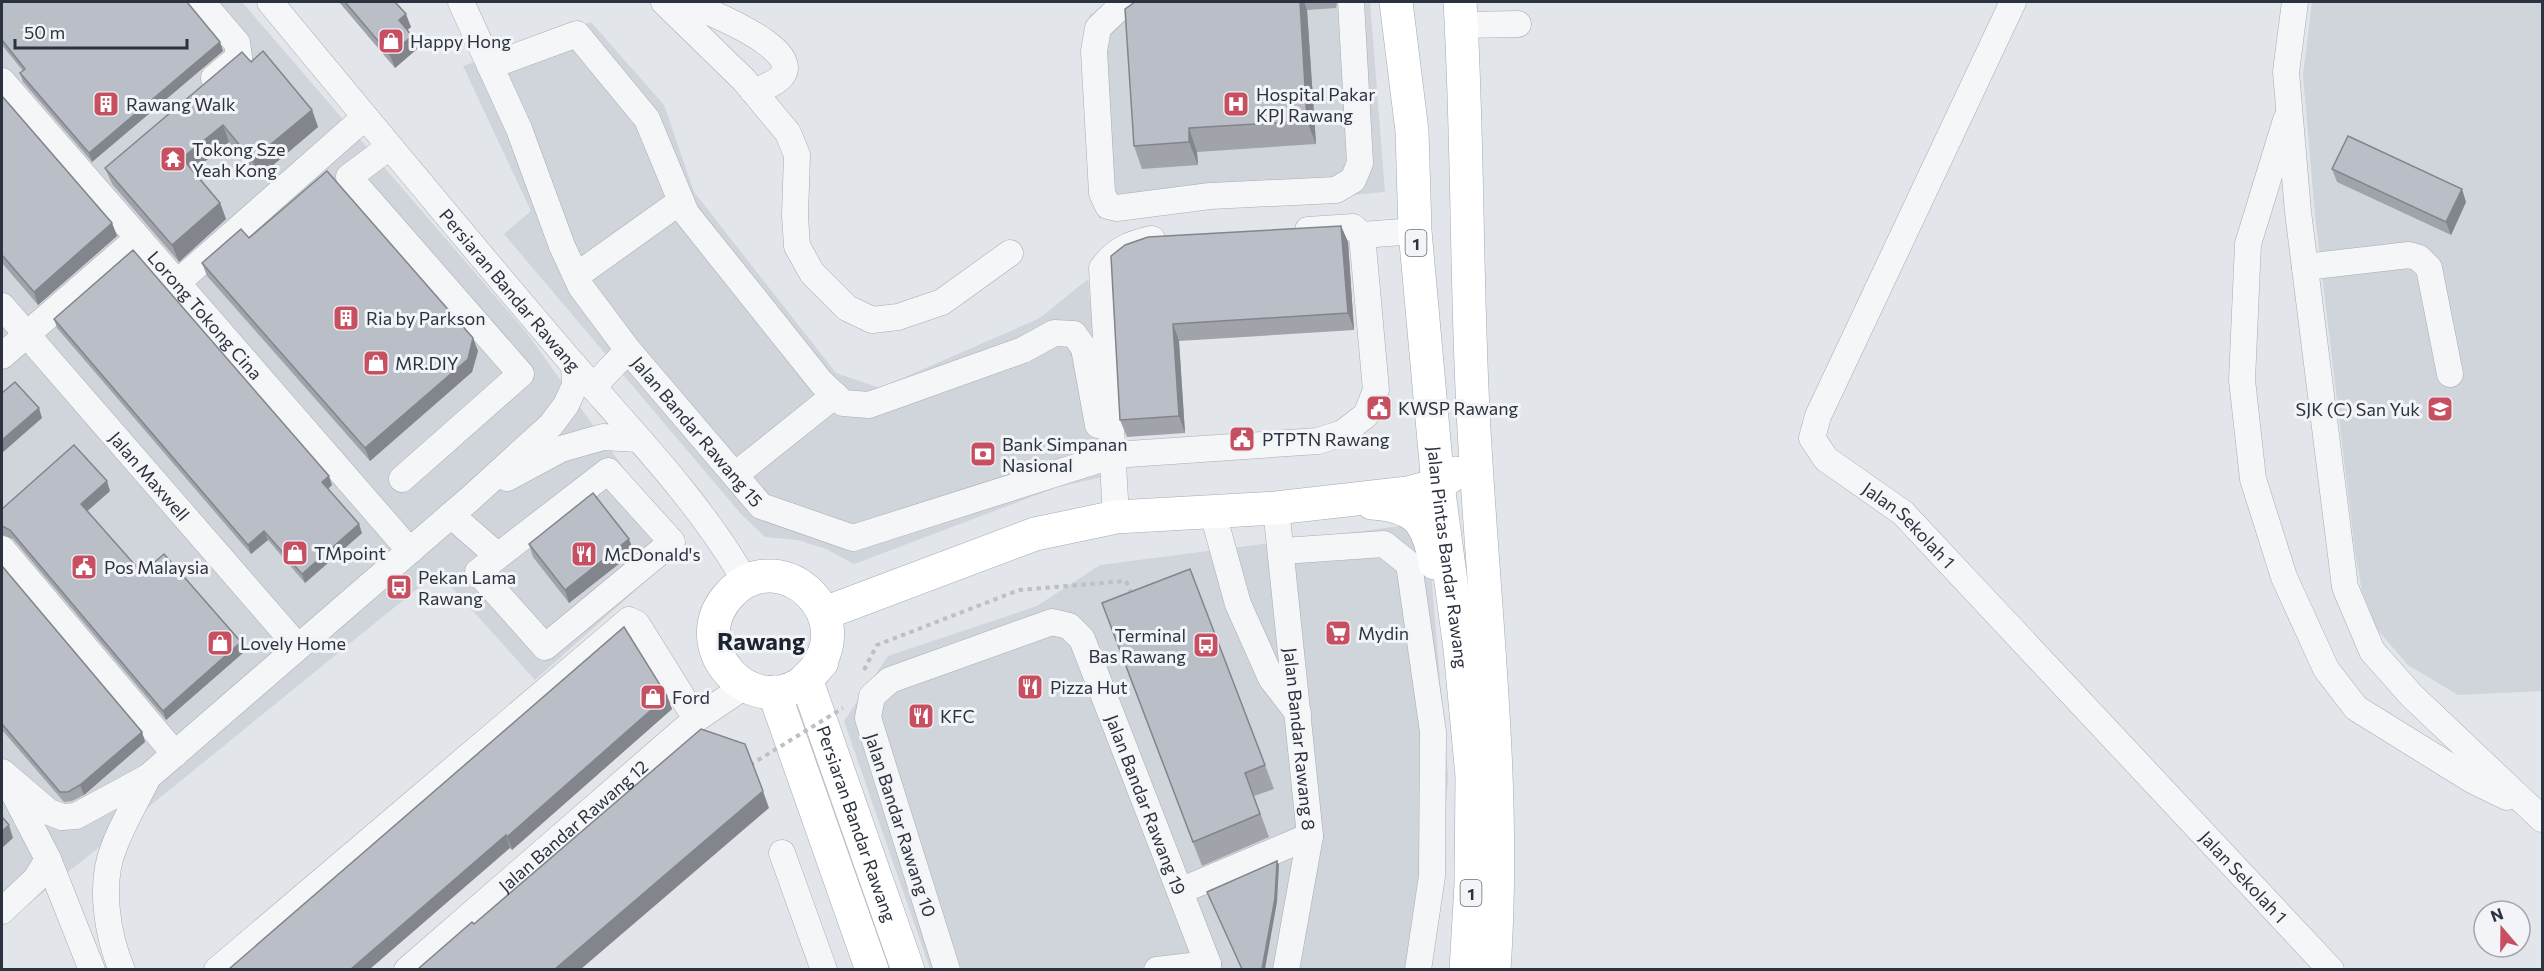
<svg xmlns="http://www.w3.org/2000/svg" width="2544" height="971" font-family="Commissioner,sans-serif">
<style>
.built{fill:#d0d4db}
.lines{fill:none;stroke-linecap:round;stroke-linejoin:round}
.minor-casing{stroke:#a7acb4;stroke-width:27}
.major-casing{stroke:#a2a9b5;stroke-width:34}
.path{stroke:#bcbfc4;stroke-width:4;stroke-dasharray:4.5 4.5;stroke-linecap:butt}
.minor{stroke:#f5f6f8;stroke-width:26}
.major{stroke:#fff;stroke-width:33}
.path-bridge{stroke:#bcbfc4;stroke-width:4;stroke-dasharray:4.5 4.5;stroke-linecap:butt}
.wall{fill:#a0a3aa}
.shaded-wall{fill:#82858b}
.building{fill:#babec6;stroke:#82858b;stroke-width:1.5}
.labels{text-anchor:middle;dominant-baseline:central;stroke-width:6;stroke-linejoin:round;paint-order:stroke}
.shield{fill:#f2f4f7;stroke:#676d77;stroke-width:1.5}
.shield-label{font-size:16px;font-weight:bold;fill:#2b3340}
.poi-label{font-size:18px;fill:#2b3340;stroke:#f2f4f7;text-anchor:start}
.street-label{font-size:18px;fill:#2b3340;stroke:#f2f4f7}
.district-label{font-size:24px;font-weight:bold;fill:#1d2431;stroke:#f2f4f7}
</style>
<rect width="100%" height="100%" fill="#e2e5ea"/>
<g class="built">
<polygon points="2,2 242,2 526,332 682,549 535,680 438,572 8,921 2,921"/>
<polygon points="1107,2 1370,2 1385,192 1099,218 1089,16"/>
<polygon points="2312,2 2542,2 2542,691 2458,695 2408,665 2377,629 2362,591 2355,552 2315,215 2303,75"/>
<polygon points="591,22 664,105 694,192 836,373 880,388 1040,318 1088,279 1107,476 1058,487 854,564 826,549 798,540 765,537 741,514 504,234 531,211 463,66"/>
<polygon points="1408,525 1431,572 1448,777 1437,934 1430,969 930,969 844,721 888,656 1037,606 1100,565"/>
</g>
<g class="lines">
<g class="minor-casing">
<g id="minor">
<polyline points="202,2 237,43 239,57 214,78"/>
<path id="s1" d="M270,2C370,123 470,244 572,363C630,430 703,505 746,583"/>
<path id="s2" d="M461,2L519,129L562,246L581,287L628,350L761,506L853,538L1114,455L1318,441L1343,433L1366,415L1376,390L1362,235L1353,227L1308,230"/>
<polyline points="664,2 744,80 788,133 797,155 795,216 797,246 812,273 847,308 872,320 898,317 942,302 1010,253"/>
<path d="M685,2C712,13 845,65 753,91"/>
<polyline points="1125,2 1098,28 1094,51 1102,193 1108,206 1117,208 1210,196 1336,190 1353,180 1360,163 1351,2"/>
<path id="s3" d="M2013,2L1818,416L1812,438L1826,459L1903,513L2331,970"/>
<polyline points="2295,2 2286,72 2298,212 2345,587 2372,651 2412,696 2542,819"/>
<polyline points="1461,25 1518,24"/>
<polyline points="490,66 577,34 647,119 686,213 821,382 843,403 869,405 1023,350 1054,333 1074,334 1084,348 1098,425"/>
<path id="s4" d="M2,81L410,551"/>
<polyline points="2286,120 2248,244 2242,380 2253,479 2284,577 2326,669 2356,708 2472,780 2507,797"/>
<polyline points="389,147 349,177 521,374 402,479"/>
<polyline points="1362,235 1415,231"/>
<polyline points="2305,267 2409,255 2419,258 2429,268 2450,374"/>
<polyline points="576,276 681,201"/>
<polyline points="177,283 365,117"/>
<path id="s5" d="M2,306L298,647"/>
<polyline points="2,356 138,238"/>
<polyline points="593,387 628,350"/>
<polyline points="735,475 835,395"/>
<polyline points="507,478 561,449 603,437 638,439"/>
<path id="s6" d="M1276,508L1310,836L1286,970"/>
<polyline points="1212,510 1238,604 1271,678 1298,713"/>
<polyline points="451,515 498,556 478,572 545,647 672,542 608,471 498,556"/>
<path d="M1116,517L1102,268C1117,249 1129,244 1152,239"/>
<polyline points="2,549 175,754"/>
<polyline points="1283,551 1384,544 1409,564 1433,732 1432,876 1418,970"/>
<polyline points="2,772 49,812 62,817 76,816 148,777 472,497 551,425 566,405 575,385 574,365"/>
<polyline points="10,786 48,859 92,970"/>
<polyline points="782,853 824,970"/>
<polyline points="1180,891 1310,836"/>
<polyline points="2,911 36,879 48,859"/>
<path d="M122,970C107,935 99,883 114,847C123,823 137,800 148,777"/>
<polyline points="217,970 629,620 637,624 696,719"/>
<path id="s7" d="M407,970L696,719L745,686"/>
<path id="s8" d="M947,970L868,718L872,696L890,680L1052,622L1069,626L1082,639L1208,964L1207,970"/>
<polyline points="1157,970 1208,964"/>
</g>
</g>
<g class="major-casing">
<g id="major">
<path id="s9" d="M1396,2L1412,131L1415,231L1438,485L1460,649L1472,776L1471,884L1466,970"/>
<path d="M1460,2C1468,138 1466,274 1473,410C1482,597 1507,783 1494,970"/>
<path d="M1372,503C1415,506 1428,520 1435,563"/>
<polyline points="825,613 1035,534 1116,517 1276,508 1408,493 1438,485 1455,473"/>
<path id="s10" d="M822,662C817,667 812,674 807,679C754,724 680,647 730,594C782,539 868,622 806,679L908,970"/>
<polyline points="774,692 872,970"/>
</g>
</g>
<polyline class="path" points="864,670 877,645 1019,590 1126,581 1132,596"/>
<use href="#minor" class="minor"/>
<use href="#major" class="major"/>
<polyline class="path-bridge" points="750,765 843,708"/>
</g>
<g class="wall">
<polygon points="2,2 189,5 220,42 223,51 92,162 23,82 20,73 23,71 2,45"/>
<polygon points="339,2 395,2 411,27 407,30 412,36 417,49 395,68"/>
<polygon points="1135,2 1337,2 1336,8 1307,10 1316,144 1197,152 1198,165 1142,169 1134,146"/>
<polygon points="251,62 312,110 318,127 259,177 229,142 193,171 220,203 226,219 179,262 112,184 105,168"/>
<polygon points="2,96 112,223 117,236 38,305 2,263"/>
<polygon points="2332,169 2466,202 2451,235 2337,182"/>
<polygon points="1341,226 1348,242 1354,330 1179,341 1185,433 1127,437 1120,420 1111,256"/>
<polygon points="249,238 478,351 472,372 370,461 207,276 202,263"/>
<polygon points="54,319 332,485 328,488 362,533 305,583 268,540 251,554 57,328"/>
<polygon points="110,491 87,511 142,573 244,652 166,720 13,539 2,535 2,509"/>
<polygon points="529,544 634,552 569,603 533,557"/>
<polygon points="2,566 142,732 145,742 84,795 72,801 64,802 2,730"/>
<polygon points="1110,626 1265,765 1274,789 1254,796 1269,837 1202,866"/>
<polygon points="667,696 672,709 512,850 510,848 229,969"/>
</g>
<g class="shaded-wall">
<polygon points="1300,2 1304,2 1307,10 1316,144 1307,121"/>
<polygon points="406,14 411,27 404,33 399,20"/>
<polygon points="412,36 417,49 395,68 390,55"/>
<polygon points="220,42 223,51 92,162 89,153"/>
<polygon points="312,110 318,127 259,177 252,160"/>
<polygon points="223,125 229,142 188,175 182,158"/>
<polygon points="1189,128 1197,152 1198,165 1189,142"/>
<polygon points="2462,189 2466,202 2451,235 2446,222"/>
<polygon points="220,203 226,219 179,262 172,245"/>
<polygon points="112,223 117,236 38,305 34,292"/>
<polygon points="1341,226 1348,242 1354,330 1348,313"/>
<polygon points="1173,324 1179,341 1185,433 1179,416"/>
<polygon points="473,338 478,351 472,372 370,461 365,448"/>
<polygon points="39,408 42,418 2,453 2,440"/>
<polygon points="329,476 332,485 326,491 322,482"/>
<polygon points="107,481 110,491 84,514 81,504"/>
<polygon points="359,524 362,533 305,583 302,574"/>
<polygon points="264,531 268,540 251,554 248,545"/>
<polygon points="629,539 634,552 569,603 565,590"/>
<polygon points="241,642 244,652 166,720 163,711"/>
<polygon points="667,696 672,709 512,850 507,837"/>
<polygon points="142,732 145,742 84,795 80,785"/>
<polygon points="763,791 769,808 581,969 555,969"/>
<polygon points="9,825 13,838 2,848 2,831"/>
<polygon points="506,835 510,848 370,969 351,969"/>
<polygon points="1277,861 1279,865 1277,902 1265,969 1262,969"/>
</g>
<g class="building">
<polygon points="2,2 187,2 220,42 89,153 20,73 25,69 2,40"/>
<polygon points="345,2 395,2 406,14 399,20 412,36 390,55"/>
<polygon points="1135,2 1300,2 1307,121 1189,128 1189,142 1134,146 1125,9"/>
<polygon points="263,51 312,110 252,160 223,125 182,158 220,203 172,245 105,168 242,52 251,62"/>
<polygon points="2,96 112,223 34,292 2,255"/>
<polygon points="2348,136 2462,189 2446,222 2332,169"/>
<polygon points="327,171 473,338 468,359 365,448 202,263 241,229 249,238"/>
<polygon points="1341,226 1348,313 1173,324 1179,416 1120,420 1111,256 1125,245 1148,237"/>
<polygon points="133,250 329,476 322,482 359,524 302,574 264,531 248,545 54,319"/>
<polygon points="15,382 39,408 2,440 2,393"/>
<polygon points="74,445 107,481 81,504 142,573 164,554 241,642 163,711 10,530 2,526 2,509"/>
<polygon points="593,493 629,539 565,590 529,544"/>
<polygon points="2,566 142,732 80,785 68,792 60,792 2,724"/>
<polygon points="1190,569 1265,765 1245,773 1260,814 1193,842 1102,603"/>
<polygon points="624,627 667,696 507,837 506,835 351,969 229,969"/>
<polygon points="701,729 745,744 763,791 555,969 418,969 472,922 474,924"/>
<polygon points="2,817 9,825 2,831"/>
<polygon points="1277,861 1275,898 1262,969 1242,969 1207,892"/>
</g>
<defs>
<g id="shop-square" transform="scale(1.35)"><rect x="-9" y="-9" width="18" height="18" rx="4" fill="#c65061" stroke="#f2f4f7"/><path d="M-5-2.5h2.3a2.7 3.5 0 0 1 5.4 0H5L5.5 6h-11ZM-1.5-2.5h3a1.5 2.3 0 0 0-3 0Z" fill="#fff"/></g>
<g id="building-square" transform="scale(1.35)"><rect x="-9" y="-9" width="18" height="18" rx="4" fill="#c65061" stroke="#f2f4f7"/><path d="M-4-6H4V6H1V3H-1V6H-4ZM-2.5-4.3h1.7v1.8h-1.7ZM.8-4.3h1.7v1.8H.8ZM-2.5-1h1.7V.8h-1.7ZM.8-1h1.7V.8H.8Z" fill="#fff"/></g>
<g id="hospital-square" transform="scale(1.35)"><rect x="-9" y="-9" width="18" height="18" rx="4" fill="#c65061" stroke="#f2f4f7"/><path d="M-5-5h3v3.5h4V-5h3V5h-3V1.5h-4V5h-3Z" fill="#fff"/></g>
<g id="temple-square" transform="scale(1.35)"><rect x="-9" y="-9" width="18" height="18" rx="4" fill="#c65061" stroke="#f2f4f7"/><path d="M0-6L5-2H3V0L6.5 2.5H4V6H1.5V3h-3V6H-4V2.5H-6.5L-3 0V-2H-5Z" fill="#fff"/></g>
<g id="civic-square" transform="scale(1.35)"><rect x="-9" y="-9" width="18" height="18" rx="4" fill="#c65061" stroke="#f2f4f7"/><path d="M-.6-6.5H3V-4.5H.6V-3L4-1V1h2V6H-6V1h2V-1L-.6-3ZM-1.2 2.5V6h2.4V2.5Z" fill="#fff"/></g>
<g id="school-square" transform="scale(1.35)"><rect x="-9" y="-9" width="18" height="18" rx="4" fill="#c65061" stroke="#f2f4f7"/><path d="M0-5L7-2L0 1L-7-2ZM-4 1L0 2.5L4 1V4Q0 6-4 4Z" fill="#fff"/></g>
<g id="bank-square" transform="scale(1.35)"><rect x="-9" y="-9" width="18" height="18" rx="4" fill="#c65061" stroke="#f2f4f7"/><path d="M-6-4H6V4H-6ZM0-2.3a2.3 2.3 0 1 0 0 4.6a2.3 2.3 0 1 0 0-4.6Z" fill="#fff"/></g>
<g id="restaurant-square" transform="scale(1.35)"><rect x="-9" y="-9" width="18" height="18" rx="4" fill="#c65061" stroke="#f2f4f7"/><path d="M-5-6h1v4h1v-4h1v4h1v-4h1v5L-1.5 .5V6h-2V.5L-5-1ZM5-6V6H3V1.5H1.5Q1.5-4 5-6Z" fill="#fff"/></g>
<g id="bus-square" transform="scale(1.35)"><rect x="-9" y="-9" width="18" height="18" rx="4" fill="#c65061" stroke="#f2f4f7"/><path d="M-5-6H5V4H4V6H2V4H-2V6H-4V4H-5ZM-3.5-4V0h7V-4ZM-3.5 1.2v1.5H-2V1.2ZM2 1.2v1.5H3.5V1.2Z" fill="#fff"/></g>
<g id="supermarket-square" transform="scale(1.35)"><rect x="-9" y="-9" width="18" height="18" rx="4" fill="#c65061" stroke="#f2f4f7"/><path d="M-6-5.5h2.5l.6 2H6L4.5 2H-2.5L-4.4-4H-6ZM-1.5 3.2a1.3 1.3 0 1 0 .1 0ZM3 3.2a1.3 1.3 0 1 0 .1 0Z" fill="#fff"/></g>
</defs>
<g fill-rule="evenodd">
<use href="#shop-square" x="391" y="41"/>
<use href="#building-square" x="106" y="104"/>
<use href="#hospital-square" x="1236" y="104"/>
<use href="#temple-square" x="173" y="159"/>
<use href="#building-square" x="346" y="318"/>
<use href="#shop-square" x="376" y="363"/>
<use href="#civic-square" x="1379" y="408"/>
<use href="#school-square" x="2440" y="409"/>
<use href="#civic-square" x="1242" y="439"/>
<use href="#bank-square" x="983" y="454"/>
<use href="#shop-square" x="295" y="553"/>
<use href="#restaurant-square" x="584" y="554"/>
<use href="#civic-square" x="84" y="567"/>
<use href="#bus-square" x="399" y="587"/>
<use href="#supermarket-square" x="1338" y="633"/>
<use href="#shop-square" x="220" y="643"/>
<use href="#bus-square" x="1206" y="645"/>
<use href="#restaurant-square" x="1030" y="687"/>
<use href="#shop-square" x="653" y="697"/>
<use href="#restaurant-square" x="921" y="716"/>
</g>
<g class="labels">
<g class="shield">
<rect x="1405.5" y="230" width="21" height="26" rx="4.5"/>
<rect x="1460.5" y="880" width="21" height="26" rx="4.5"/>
</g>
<g class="shield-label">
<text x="1416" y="243">1</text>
<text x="1471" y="893">1</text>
</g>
<g class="poi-label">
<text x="410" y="41">Happy Hong</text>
<text x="1256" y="94">Hospital Pakar<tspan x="1256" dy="21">KPJ Rawang</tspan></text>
<text x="126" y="104">Rawang Walk</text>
<text x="192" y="149">Tokong Sze<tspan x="192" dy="21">Yeah Kong</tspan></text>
<text x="366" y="318">Ria by Parkson</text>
<text x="395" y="363">MR.DIY</text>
<text x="1398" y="408">KWSP Rawang</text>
<text x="2420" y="409" text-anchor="end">SJK (C) San Yuk</text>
<text x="1262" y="439">PTPTN Rawang</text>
<text x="1002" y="444">Bank Simpanan<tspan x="1002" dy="21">Nasional</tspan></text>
<text x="314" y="553">TMpoint</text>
<text x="604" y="554">McDonald's</text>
<text x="104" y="567">Pos Malaysia</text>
<text x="418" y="577">Pekan Lama<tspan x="418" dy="21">Rawang</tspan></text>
<text x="1358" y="633">Mydin</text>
<text x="1186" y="635" text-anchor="end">Terminal<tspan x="1186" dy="21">Bas Rawang</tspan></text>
<text x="240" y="643">Lovely Home</text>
<text x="1050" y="687">Pizza Hut</text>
<text x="672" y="697">Ford</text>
<text x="940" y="716">KFC</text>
</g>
<g class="street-label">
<text stroke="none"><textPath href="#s1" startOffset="375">Persiaran Bandar Rawang</textPath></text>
<text stroke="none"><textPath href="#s4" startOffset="310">Lorong Tokong Cina</textPath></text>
<text stroke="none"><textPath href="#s2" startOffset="495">Jalan Bandar Rawang 15</textPath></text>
<text stroke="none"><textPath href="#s5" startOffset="225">Jalan Maxwell</textPath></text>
<text stroke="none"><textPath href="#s3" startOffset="612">Jalan Sekolah 1</textPath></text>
<text stroke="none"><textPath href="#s9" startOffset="558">Jalan Pintas Bandar Rawang</textPath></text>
<text stroke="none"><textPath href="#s6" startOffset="232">Jalan Bandar Rawang 8</textPath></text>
<text stroke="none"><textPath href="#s8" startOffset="696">Jalan Bandar Rawang 19</textPath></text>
<text stroke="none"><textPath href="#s10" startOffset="536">Persiaran Bandar Rawang</textPath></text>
<text stroke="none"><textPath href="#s7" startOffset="220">Jalan Bandar Rawang 12</textPath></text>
<text transform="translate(901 825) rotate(72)">Jalan Bandar Rawang 10</text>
<text stroke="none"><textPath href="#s3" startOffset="1098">Jalan Sekolah 1</textPath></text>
</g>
<g class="district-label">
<text x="761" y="640">Rawang</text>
</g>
</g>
<rect width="2544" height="971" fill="none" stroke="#2b3340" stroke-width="6"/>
<g transform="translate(2502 929) rotate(340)"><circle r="28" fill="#f2f4f7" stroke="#a2a7ae" stroke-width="1.5"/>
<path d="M0-4.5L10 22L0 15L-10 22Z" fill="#c65061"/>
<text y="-9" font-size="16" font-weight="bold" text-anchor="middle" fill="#2b3340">N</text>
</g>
<path d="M15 39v9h172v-9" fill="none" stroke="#2b3340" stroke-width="3"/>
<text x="24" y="39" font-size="18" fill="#2b3340" stroke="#f2f4f7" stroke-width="4.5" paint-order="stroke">50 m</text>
</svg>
